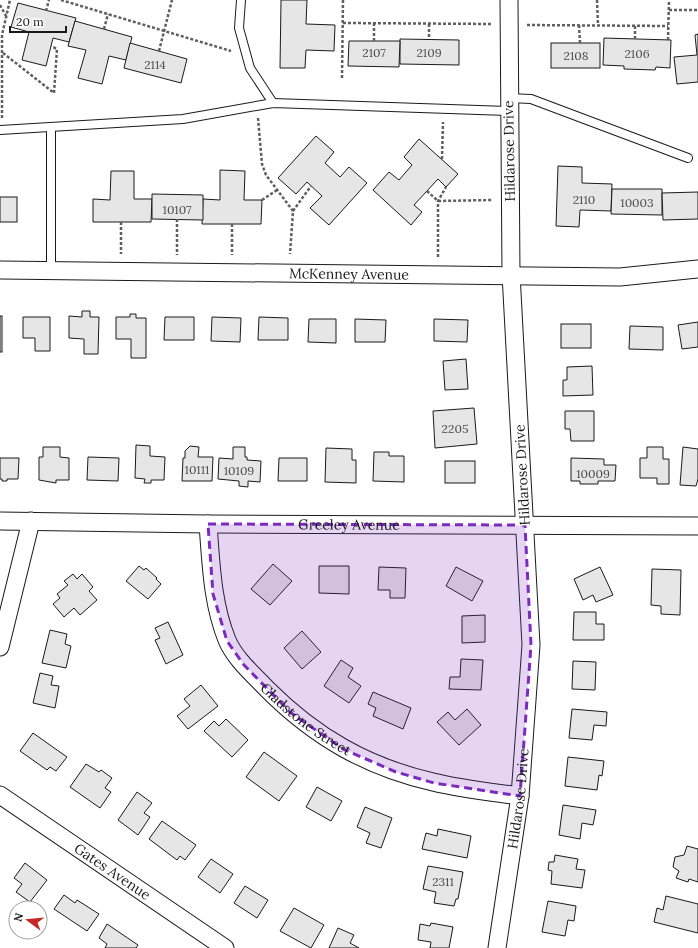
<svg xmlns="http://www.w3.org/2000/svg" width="698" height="948" font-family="Lora,serif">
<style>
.building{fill:#e6e6e6;stroke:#1a1a1a}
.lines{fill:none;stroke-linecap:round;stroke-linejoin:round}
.service-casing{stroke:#1a1a1a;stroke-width:10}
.minor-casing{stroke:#1a1a1a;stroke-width:19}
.path{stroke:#5f5f5f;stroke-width:2.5;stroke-dasharray:3 2;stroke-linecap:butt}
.service{stroke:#fff;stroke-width:8}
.minor{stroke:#fff;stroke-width:17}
.marked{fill:#7b2cbf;fill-opacity:0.2;stroke:#7b2cbf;stroke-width:3;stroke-dasharray:8 5;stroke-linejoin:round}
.labels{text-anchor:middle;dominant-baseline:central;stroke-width:3;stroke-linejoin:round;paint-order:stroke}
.number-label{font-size:12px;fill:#4d4d4d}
.street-label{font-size:14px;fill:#1a1a1a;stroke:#fff}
</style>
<rect width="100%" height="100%" fill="#fff"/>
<g class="building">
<polygon points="281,0 307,0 306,24 335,25 334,51 306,50 305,68 280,68"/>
<polygon points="18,3 76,18 69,42 53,38 46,66 22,60 29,32 11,27"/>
<polygon points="75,21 132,37 126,60 109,56 102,84 78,78 86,50 68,46"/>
<polygon points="698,34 698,82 677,84 674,57 697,55 695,35"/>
<polygon points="604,38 671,40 670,68 656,67 655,70 624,69 624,66 603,65"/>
<polygon points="400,39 459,40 459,65 400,64"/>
<polygon points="349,41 400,41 399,67 348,66"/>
<polygon points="130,43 187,59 181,83 124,68"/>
<rect x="551" y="43" width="49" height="25"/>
<polygon points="316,136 334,152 325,163 340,177 349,167 367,183 329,225 310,208 322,196 307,182 296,194 278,178"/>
<polygon points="419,139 458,174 446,187 438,179 414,205 422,212 411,225 373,190 389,172 399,180 412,165 404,157"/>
<polygon points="558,166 582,167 582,183 612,184 611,211 580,210 579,227 556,226"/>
<polygon points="220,170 245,171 244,200 262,200 261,224 202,224 203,199 220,200"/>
<polygon points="111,171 134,171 134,199 152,199 151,222 93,222 93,199 110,200"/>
<polygon points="612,189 662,189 662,215 611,214"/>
<polygon points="698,192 698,219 663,220 662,193"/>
<polygon points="152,194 203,195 203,220 152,219"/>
<rect x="0" y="197" width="17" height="25"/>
<polygon points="82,311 90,311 90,317 99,317 98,354 84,354 84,339 69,338 69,316 82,317"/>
<polygon points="130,314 136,314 136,318 146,318 146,358 131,358 131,339 116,339 116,317 130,317"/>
<rect x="0" y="316" width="2" height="36"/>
<polygon points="23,317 50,317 50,351 35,351 35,338 23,338"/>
<polygon points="165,317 194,317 194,340 164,340"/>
<polygon points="212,317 241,318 240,342 211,341"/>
<polygon points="259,317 288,318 288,340 258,340"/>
<polygon points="309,319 336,319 336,343 308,342"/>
<polygon points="355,319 386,320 385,342 355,342"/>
<polygon points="434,319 468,320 467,342 434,341"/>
<polygon points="698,322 698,347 682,349 678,325"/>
<rect x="561" y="324" width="30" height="24"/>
<polygon points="630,326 663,327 663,350 629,349"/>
<polygon points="466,359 468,389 445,390 443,361"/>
<polygon points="592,366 593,395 563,396 563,380 567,380 567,367"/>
<polygon points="474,408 477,444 435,448 433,411"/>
<polygon points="565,411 594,411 594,441 571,441 570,429 565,429"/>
<polygon points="136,445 150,446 150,456 165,457 164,480 151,480 151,483 144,483 145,479 135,478"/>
<polygon points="190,446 199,447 198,457 213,457 212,481 182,481 183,458 185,458 185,451"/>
<polygon points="43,447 60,447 60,457 69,458 69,480 56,480 56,483 39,480 39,457 43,457"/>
<polygon points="233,447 245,447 245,457 247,457 247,460 261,461 260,482 248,481 248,487 239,486 239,481 218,479 219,458 233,459"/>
<polygon points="647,447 663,447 663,459 669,459 669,484 657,484 657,478 640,478 640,458 647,458"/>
<polygon points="683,447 698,449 698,479 696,486 680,485"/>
<polygon points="326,448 352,449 352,460 356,460 356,483 325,482"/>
<polygon points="374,452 389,452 389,456 404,456 404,482 373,481"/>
<polygon points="88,457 119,458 118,481 87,480"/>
<polygon points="0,458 19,458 18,479 7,479 7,481 2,481 2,479 0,479"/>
<polygon points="279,458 307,458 307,481 278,481"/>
<polygon points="571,458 604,459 604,465 616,465 615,481 598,481 598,484 580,484 580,481 571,481"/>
<rect x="445" y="461" width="30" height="22"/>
<polygon points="273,564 292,581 270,605 251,589"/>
<polygon points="139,566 144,570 146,568 157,578 156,579 161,584 148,599 126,581"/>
<polygon points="319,566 349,566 349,594 319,593"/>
<polygon points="379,567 406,568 405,598 390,598 390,590 378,590"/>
<polygon points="456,567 483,581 472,601 446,586"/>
<polygon points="600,567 613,595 596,602 593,595 583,600 574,579"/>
<polygon points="652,569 681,570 680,615 661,614 661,606 651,605"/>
<polygon points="73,574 77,579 82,574 93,587 89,591 97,600 80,615 74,608 64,617 53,604 60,598 57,594 68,585 64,581"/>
<polygon points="574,612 596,612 596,624 604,624 604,640 573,640"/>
<polygon points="485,615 485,642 462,643 462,616"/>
<polygon points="168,622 183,655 166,664 155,640 160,638 155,628"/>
<polygon points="50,630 67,634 65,644 71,646 66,668 42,663"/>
<polygon points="302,631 321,652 302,669 284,648"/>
<polygon points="461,659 483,660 481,690 449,689 450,677 460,677"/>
<polygon points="341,660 353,668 348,677 361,686 349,703 324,686"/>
<polygon points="573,661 596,662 595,690 572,689"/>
<polygon points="40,673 53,676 51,685 59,686 55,708 33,703"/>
<polygon points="201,685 218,706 188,729 177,716 190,706 184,699"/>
<polygon points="373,692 411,708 403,729 373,716 376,708 368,704"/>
<polygon points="467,709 481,725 459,745 437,722 448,712 455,720"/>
<polygon points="572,709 607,712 606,726 594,725 592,740 569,738"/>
<polygon points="226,719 248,740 232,757 204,731 214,721 219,726"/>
<polygon points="33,733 67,757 56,771 50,767 47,770 20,751"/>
<polygon points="264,752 297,776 279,801 246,777"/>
<polygon points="568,757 604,761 602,776 599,775 597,790 565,786"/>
<polygon points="86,764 99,772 101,770 112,778 105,788 111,792 100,808 70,787"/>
<polygon points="317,787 342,801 331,821 306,807"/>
<polygon points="137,792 152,803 144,813 150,817 138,835 118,820"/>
<polygon points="563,805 596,810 593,825 582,823 580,839 559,835"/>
<polygon points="365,807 392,818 381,848 366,843 370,833 357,827"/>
<polygon points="162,821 196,845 185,860 180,856 177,860 149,839"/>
<polygon points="438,829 471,836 467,858 422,849 426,833 437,836"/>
<polygon points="687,846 698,849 698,882 689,879 688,882 676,878 679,871 673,867 675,857 684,855"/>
<polygon points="555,855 578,859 576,869 585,870 582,888 551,884 552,871 548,870 549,862 554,862"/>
<polygon points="211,859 233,874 220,893 198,877"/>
<polygon points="25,863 47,880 30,902 16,892 22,884 14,878"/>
<polygon points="428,866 463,872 458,899 456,899 454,906 434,903 436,892 423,889"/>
<polygon points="245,886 268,900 257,918 234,903"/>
<polygon points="64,895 75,903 77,900 99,914 87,931 54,909"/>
<polygon points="666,896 698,904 698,933 654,922 657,908 663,910"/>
<polygon points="548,901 576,906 574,921 568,920 565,936 542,932"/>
<polygon points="294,908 324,925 311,948 280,931"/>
<polygon points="431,923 453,927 449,948 430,948 431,942 418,940 420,924 430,926"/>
<polygon points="107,924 138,945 136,948 105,948 107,944 99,938"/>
<polygon points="338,928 354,935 350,943 359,948 329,948"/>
</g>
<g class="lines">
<g class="service-casing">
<g id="service">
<polyline points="241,0 239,28 250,68 273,103"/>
<polyline points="509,98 531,99 688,158"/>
<polyline points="0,130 183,119 273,103 508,111"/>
<polyline points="51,270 51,127"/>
</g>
</g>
<g class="minor-casing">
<g id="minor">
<path id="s1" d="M0,270L620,277L698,269"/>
<path id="s2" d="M0,521L208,524L698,526"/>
<path id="s3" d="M208,524C211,563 212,603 227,640C235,659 253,674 267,689C315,737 367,767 433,782C461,789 491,792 520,796"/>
<polyline points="0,647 31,521"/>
<path id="s4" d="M0,795L225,948"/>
<path id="s5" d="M497,948L520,796L531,645L511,274L509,0"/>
</g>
</g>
<g class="path">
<polyline points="61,0 231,51"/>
<polyline points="597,0 598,25"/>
<polyline points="0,5 6,16"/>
<polyline points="669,10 698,10"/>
<polyline points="46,11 49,0"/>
<polyline points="343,23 492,24"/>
<polyline points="374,23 374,41"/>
<polyline points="429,24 429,39"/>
<polyline points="527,25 668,26"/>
<polyline points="579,25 580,43"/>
<polyline points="104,29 108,14"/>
<polyline points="635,39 635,26"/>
<polyline points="668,40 669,0"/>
<polyline points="159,51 172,0"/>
<polyline points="3,53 54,93 57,49 51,46"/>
<polyline points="342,78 343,0"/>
<polyline points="2,118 2,35 10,0"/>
<polyline points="258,118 262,164 266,175 293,211 290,254"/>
<polyline points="442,159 443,122"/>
<polyline points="427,191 438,201 493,200"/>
<polyline points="262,200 277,190"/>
<polyline points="293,211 311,186"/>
<polyline points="177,219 177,255"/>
<polyline points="121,222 121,254"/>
<polyline points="232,224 232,255"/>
<polyline points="438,257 438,201 446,187"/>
</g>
<use href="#service" class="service"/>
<use href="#minor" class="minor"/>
</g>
<path class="marked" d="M208,524L525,525L531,645L520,796L434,783L396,772L343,749L291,713L244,665L227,641L213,594Z"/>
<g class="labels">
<g class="number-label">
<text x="374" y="52">2107</text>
<text x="429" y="52">2109</text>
<text x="637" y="53">2106</text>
<text x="576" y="55">2108</text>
<text x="155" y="64">2114</text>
<text x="584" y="199">2110</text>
<text x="637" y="202">10003</text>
<text x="177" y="209">10107</text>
<text x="455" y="428">2205</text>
<text x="197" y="469">10111</text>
<text x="239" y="470">10109</text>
<text x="593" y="473">10009</text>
<text x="443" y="881">2311</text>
</g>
<g class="street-label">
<text transform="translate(509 151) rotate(-91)">Hildarose Drive</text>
<text stroke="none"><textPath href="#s1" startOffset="349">McKenney Avenue</textPath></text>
<text transform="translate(522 475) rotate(-93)">Hildarose Drive</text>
<text stroke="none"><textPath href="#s2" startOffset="349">Greeley Avenue</textPath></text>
<text stroke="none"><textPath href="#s3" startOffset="231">Gladstone Street</textPath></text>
<text stroke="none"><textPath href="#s5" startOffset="151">Hildarose Drive</textPath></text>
<text stroke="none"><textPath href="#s4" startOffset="136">Gates Avenue</textPath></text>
</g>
</g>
<g transform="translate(28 920) rotate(286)"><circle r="19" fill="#ffffff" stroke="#a3a3a3"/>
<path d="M0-3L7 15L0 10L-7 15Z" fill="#c62828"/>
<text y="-6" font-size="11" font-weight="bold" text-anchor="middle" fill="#1a1a1a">N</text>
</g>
<path d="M10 26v6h56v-6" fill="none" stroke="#1a1a1a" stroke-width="2"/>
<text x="16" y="26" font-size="12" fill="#1a1a1a" stroke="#ffffff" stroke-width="3" paint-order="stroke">20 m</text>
</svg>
